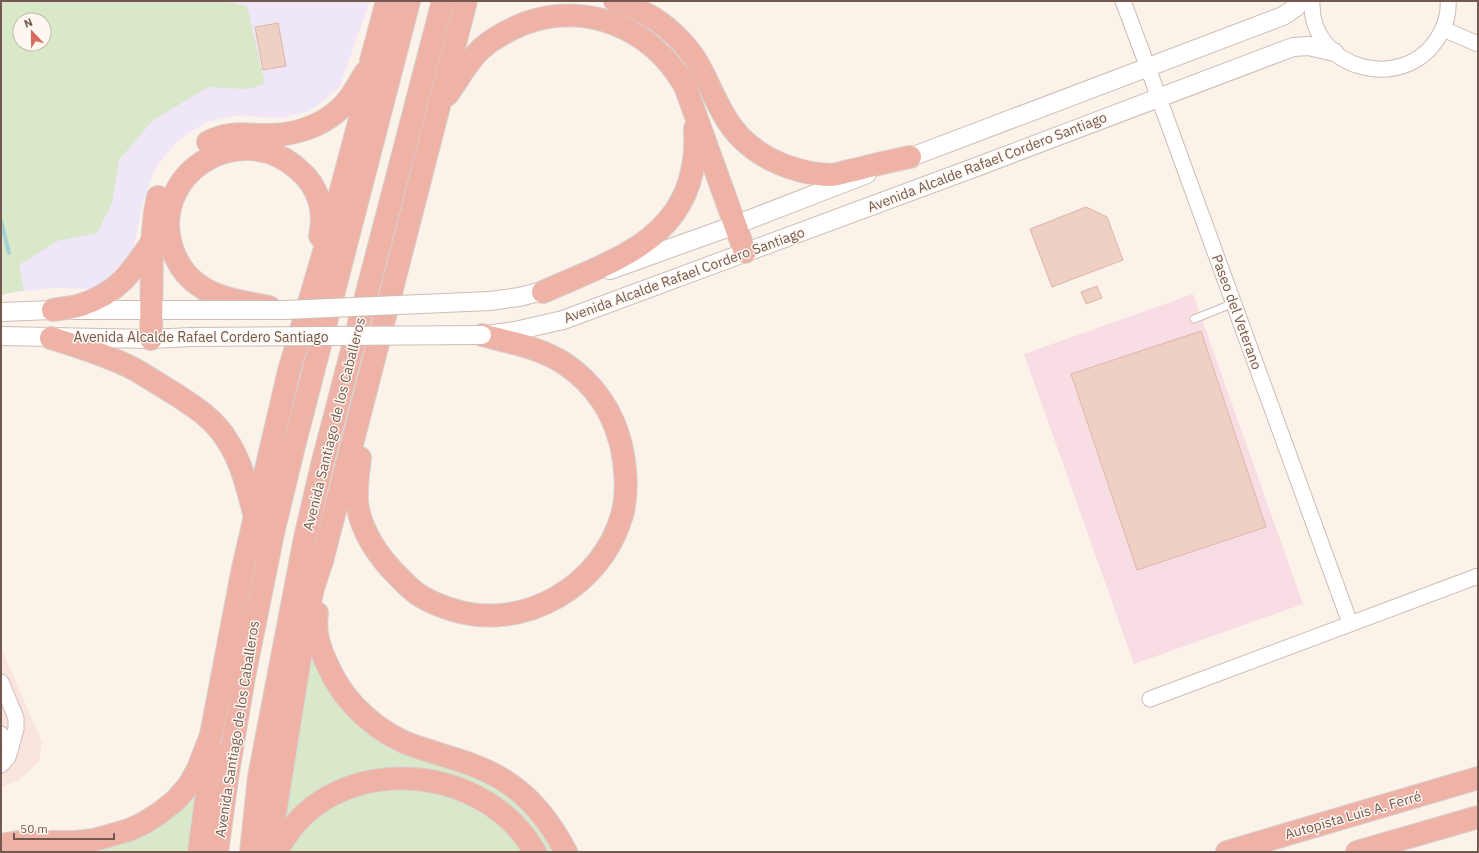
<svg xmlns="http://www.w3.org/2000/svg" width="1479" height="853" font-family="'IBM Plex Sans',sans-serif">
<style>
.commercial{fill:#fae4df}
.education{fill:#efe6f7;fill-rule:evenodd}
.medical{fill:#f8dee4}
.green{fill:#d9e8c9;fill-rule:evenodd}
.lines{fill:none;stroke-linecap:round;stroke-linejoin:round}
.stream{stroke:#a7d2d4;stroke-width:4}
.building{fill:#eed0c4;stroke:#dfb5a6}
.service-casing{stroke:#cebcb3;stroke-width:9}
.minor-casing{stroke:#cebcb3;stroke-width:17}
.tertiary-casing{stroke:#cebcb3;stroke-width:20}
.motorway-casing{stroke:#d8d0ce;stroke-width:24}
.service{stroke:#fff;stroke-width:7}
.minor{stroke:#fff;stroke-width:15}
.tertiary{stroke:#fff;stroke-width:18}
.motorway{stroke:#efb2a7;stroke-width:22}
.tertiary-bridge-casing{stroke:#cebcb3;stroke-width:20;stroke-linecap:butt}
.tertiary-bridge{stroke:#fff;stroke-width:18}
.labels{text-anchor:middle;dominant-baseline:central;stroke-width:3;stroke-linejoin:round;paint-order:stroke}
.street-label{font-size:14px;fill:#73584f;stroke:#fef7f0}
</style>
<rect width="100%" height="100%" fill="#fbf2ea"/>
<polygon class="commercial" points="1,648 42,742 39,761 19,780 1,787"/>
<path class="education" d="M1,1H370L339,88L310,111L279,118L239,115L206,122L177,141L155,168L142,206L133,250L98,289L55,288L7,293L1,277ZM20,20H44V44H20Z"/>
<polygon class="medical" points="1193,294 1303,604 1134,664 1024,354"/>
<g class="green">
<path d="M8,1H223L247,6L265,84L248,89L208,87L152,121L119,160L112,203L97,233L57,241L19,265L24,290L1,295V4ZM20,20H44V44H20Z"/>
<polygon points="308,661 317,662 323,678 455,765 524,804 559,852 546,852 534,833 422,770 294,817 283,815"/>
<polygon points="405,782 484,806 528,852 284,852 299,831 342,799"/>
<polygon points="191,796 198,800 192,852 1,852 59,848"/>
</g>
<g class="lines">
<polyline class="stream" points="1,221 9,253"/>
</g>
<g class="building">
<polygon points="278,23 286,66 263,70 255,27"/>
<polygon points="1086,207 1107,217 1123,260 1052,287 1030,229"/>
<polygon points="1097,286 1102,298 1086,304 1081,292"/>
<polygon points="1201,331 1266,527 1137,570 1071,374"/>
</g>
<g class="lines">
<g class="service-casing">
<polyline id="service" points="1194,319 1234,303"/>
</g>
<g class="minor-casing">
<g id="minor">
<polyline points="1123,1 1148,68 1350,623"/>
<path d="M1312,1C1309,70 1405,95 1439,36C1445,26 1449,13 1448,1"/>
<polyline points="1443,29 1478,44"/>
<polyline points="1,682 16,718 16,729 11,747 1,734"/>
<polyline points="1150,699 1478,576"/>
<polyline points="1,765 8,757 11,747"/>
</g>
</g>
<g class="tertiary-casing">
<g id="tertiary">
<polyline points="898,162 1283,16 1296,7 1301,1"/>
<polyline points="610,270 735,225 867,174"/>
<polyline points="490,301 519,297 555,288"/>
<polyline points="1,312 53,310 189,310"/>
<polyline points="487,335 515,331 563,320 979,166 1293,47 1309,46 1334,52"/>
<polyline points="1,336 151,339 191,337"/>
</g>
</g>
<g class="motorway-casing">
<g id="motorway">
<path d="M615,1C646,10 672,28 691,53C705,72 712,95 724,115C745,153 788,173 830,175C838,175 846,171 854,170C873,165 891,161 910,157"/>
<path d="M447,95C458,80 468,61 481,49C493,38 509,30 523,24C586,0 652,28 685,86L745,252"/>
<path d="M208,142C230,131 243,135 265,135C292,136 321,127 341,108C351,99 358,85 365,73"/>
<path d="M543,292C609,262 684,242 694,160C696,150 695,139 695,129"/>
<path d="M269,307C247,302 222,300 203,288C188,279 179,267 173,251C146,174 240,116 299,170C318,186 326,211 320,236"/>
<path d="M53,310C62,308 72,308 81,305C118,293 131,273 152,242"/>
<path d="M51,338C79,347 109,356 136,370C149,378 162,386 175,394C195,407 214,419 227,440C242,463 247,487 254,513"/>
<polyline points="151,339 152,242 155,212 158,197"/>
<path d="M360,458C358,472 356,487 357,502C360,530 379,558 399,577C404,583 410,588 416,593C427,601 440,606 453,610C524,632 602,586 622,515C628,494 626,466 621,445C613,411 593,383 565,364C540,347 510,343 482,335"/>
<path d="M317,613C314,633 320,650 329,668C345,704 380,735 417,747C447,757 479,764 505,781C532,798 552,825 566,852"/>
<polyline points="1,845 18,842 76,842 94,840 129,830 144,823 161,812 176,800 189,785 198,769 211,735 243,568 289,371 330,231 368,89 371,61 387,1"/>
<polyline points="199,852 212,756 212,750"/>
<polyline points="217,852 228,772 244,677 273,533 294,446 409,1"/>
<polyline points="251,852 259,777 305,538 322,465 443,1"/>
<polyline points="269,852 270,844 305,626 313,588 322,561 466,1"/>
<path d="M277,852C326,750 482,758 535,852"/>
<polyline points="1227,852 1478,778"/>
<polyline points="1357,852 1478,817"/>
</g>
</g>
<use href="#service" class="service"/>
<use href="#minor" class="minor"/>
<use href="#tertiary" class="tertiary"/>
<use href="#motorway" class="motorway"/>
<g class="tertiary-bridge-casing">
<g id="tertiary-bridge">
<polyline points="189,310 284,310 490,301"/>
<polyline points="191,337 482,335"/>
</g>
</g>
<use href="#tertiary-bridge" class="tertiary-bridge"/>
</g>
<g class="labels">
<g class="street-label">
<text transform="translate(987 162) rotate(-21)">Avenida Alcalde Rafael Cordero Santiago</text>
<text transform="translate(684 275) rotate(-20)">Avenida Alcalde Rafael Cordero Santiago</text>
<text transform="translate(1237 312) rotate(70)">Paseo del Veterano</text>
<text x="201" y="337">Avenida Alcalde Rafael Cordero Santiago</text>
<text transform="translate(334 424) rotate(-76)">Avenida Santiago de los Caballeros</text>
<text transform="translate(237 729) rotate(-81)">Avenida Santiago de los Caballeros</text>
<text transform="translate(1353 815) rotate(-16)">Autopista Luis A. Ferré</text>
</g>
</g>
<rect width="1479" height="853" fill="none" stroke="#73584f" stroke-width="4"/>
<g transform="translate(32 32) rotate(338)"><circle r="19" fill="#fef7f0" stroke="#c6b7b0"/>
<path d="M0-3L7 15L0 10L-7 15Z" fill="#d8695b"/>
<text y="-6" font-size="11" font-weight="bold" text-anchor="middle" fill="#73584f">N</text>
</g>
<path d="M14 833v6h100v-6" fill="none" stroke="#73584f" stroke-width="2"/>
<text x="20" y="833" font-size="12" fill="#73584f" stroke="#fef7f0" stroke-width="3" paint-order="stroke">50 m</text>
</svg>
